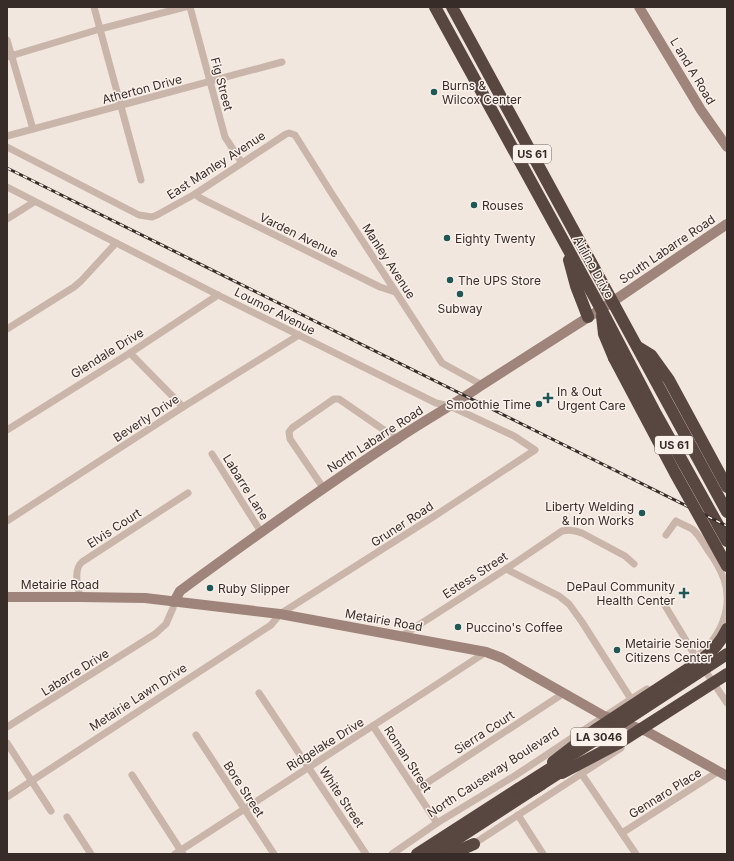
<svg xmlns="http://www.w3.org/2000/svg" width="734" height="861" font-family="Inter,sans-serif">
<style>
.lines{fill:none;stroke-linecap:round;stroke-linejoin:round}
.street{stroke:#cab5aa;stroke-width:7}
.secondary{stroke:#9e847b;stroke-width:10}
.highway{stroke:#584641;stroke-width:12}
.rail-casing{stroke:#382c29;stroke-width:3}
.rail{stroke:#faf1eb;stroke-width:1.5;stroke-dasharray:4.5;stroke-linecap:butt}
.highway-bridge{stroke:#584641;stroke-width:12}
.poi-dot{fill:#205856;stroke:#faf1eb;stroke-width:1.5}
.labels{text-anchor:middle;dominant-baseline:central;stroke-width:3;stroke-linejoin:round;paint-order:stroke}
.shield{fill:#faf1eb;stroke:#726763;stroke-width:1}
.shield-label{font-size:11px;font-weight:bold;fill:#382c29}
.street-label{font-size:12px;fill:#382c29;stroke:#faf1eb}
.poi-label{font-size:12px;fill:#382c29;stroke:#faf1eb;text-anchor:start}
</style>
<rect width="100%" height="100%" fill="#f2e7de"/>
<g class="lines">
<g class="street">
<polyline points="94,7 141,180"/>
<polyline points="190,7 225,137 242,163"/>
<polyline points="7,40 33,129"/>
<polyline points="7,57 100,29 185,7"/>
<polyline points="7,136 33,129 282,62"/>
<polyline points="7,147 139,215 152,217 157,215 195,194 286,134 289,133 295,135 332,194 442,363 482,385"/>
<polyline points="7,187 218,295 436,403 450,406 514,436 535,450 433,517 280,614 271,625 7,797"/>
<polyline points="195,194 200,198 380,287 395,292"/>
<polyline points="7,219 34,202"/>
<polyline points="7,329 74,287 81,281 116,243"/>
<polyline points="130,353 183,407"/>
<polyline points="7,430 130,353 218,295"/>
<polyline points="212,454 261,532"/>
<polyline points="324,489 290,439 289,432 292,428 334,399 339,399 397,439"/>
<polyline points="7,521 183,407 299,335"/>
<path d="M666,535L676,521C681,524 687,526 692,529C698,533 705,546 709,552C715,560 720,569 724,579C734,609 719,642 693,659"/>
<polyline points="506,569 559,596 569,604 582,622 631,699"/>
<path d="M80,597C78,586 73,570 82,562L188,493"/>
<polyline points="664,604 696,657 727,703"/>
<path d="M400,637L506,569L562,531C570,529 575,530 582,533L625,556L634,564"/>
<polyline points="259,693 366,854"/>
<polyline points="373,726 437,823"/>
<polyline points="7,727 155,634 166,624 173,608 174,602"/>
<polyline points="196,735 274,854"/>
<polyline points="7,743 51,811"/>
<polyline points="581,773 636,854"/>
<polyline points="132,775 183,854"/>
<polyline points="416,790 564,693"/>
<polyline points="518,815 543,854"/>
<polyline points="67,817 91,854"/>
<polyline points="622,833 719,771"/>
<polyline points="472,845 621,748"/>
<path d="M175,854C279,786 383,720 486,652"/>
<polyline points="392,854 437,823 516,775 599,720 647,689"/>
</g>
<g class="secondary">
<polyline points="639,7 701,110 727,147"/>
<polyline points="7,597 80,597 145,598 280,614 486,652 502,658 604,716 646,731 727,776"/>
<path d="M174,602L180,591C251,539 323,487 397,439C425,420 455,404 482,385L612,302L727,224"/>
</g>
<g class="highway">
<polyline points="435,7 601,309 656,414 727,541"/>
<polyline points="452,7 727,512"/>
<polyline points="569,260 576,286 588,317"/>
<polyline points="602,316 604,334 614,358"/>
<polyline points="638,347 651,355 669,380 727,487"/>
<polyline points="553,762 592,732"/>
<polyline points="562,773 619,743"/>
<polyline points="417,854 518,789"/>
<polyline points="434,854 534,789 542,784"/>
<polyline points="451,854 474,844"/>
</g>
<g class="rail-casing">
<polyline id="rail" points="7,168 727,526"/>
</g>
<use href="#rail" class="rail"/>
<g class="highway-bridge">
<polyline points="614,358 675,473 727,566"/>
<path d="M595,730L700,661C712,652 721,642 727,629"/>
<polyline points="619,743 727,674"/>
<polyline points="518,789 614,728 727,654"/>
<polyline points="534,789 570,766"/>
</g>
</g>
<g class="poi-dot">
<circle cx="434" cy="92" r="4"/>
<circle cx="474" cy="205" r="4"/>
<circle cx="447" cy="238" r="4"/>
<circle cx="450" cy="280" r="4"/>
<circle cx="460" cy="294" r="4"/>
<path d="M546 392h4v4h4v4h-4v4h-4v-4h-4v-4h4z"/>
<circle cx="539" cy="404" r="4"/>
<circle cx="642" cy="513" r="4"/>
<circle cx="210" cy="588" r="4"/>
<path d="M682 587h4v4h4v4h-4v4h-4v-4h-4v-4h4z"/>
<circle cx="458" cy="627" r="4"/>
<circle cx="617" cy="650" r="4"/>
</g>
<g class="labels">
<g class="shield">
<rect x="513" y="145" width="38" height="18" rx="3"/>
<rect x="655" y="436" width="38" height="18" rx="3"/>
<rect x="571" y="728" width="56" height="18" rx="3"/>
</g>
<g class="shield-label">
<text x="532" y="154">US 61</text>
<text x="674" y="445">US 61</text>
<text x="599" y="737">LA 3046</text>
</g>
<g class="street-label">
<text transform="translate(693 71) rotate(59)">L and A Road</text>
<text transform="translate(222 84) rotate(75)">Fig Street</text>
<text transform="translate(142 89) rotate(-15)">Atherton Drive</text>
<text transform="translate(216 165) rotate(-33)">East Manley Avenue</text>
<text transform="translate(299 235) rotate(26)">Varden Avenue</text>
<text transform="translate(667 249) rotate(-34)">South Labarre Road</text>
<text transform="translate(389 261) rotate(57)">Manley Avenue</text>
<text transform="translate(594 267) rotate(61)">Airline Drive</text>
<text transform="translate(275 311) rotate(27)">Loumor Avenue</text>
<text transform="translate(107 353) rotate(-32)">Glendale Drive</text>
<text transform="translate(146 418) rotate(-33)">Beverly Drive</text>
<text transform="translate(375 439) rotate(-33)">North Labarre Road</text>
<text transform="translate(246 487) rotate(58)">Labarre Lane</text>
<text transform="translate(402 524) rotate(-33)">Gruner Road</text>
<text transform="translate(114 528) rotate(-33)">Elvis Court</text>
<text transform="translate(475 575) rotate(-33)">Estess Street</text>
<text x="60" y="584">Metairie Road</text>
<text transform="translate(384 620) rotate(10)">Metairie Road</text>
<text transform="translate(75 672) rotate(-32)">Labarre Drive</text>
<text transform="translate(138 697) rotate(-33)">Metairie Lawn Drive</text>
<text transform="translate(484 732) rotate(-33)">Sierra Court</text>
<text transform="translate(325 744) rotate(-32)">Ridgelake Drive</text>
<text transform="translate(408 759) rotate(57)">Roman Street</text>
<text transform="translate(493 772) rotate(-33)">North Causeway Boulevard</text>
<text transform="translate(244 789) rotate(57)">Bore Street</text>
<text transform="translate(665 793) rotate(-32)">Gennaro Place</text>
<text transform="translate(342 797) rotate(56)">White Street</text>
</g>
<g class="poi-label">
<text x="442" y="85">Burns &amp;<tspan x="442" dy="14">Wilcox Center</tspan></text>
<text x="482" y="205">Rouses</text>
<text x="455" y="238">Eighty Twenty</text>
<text x="458" y="280">The UPS Store</text>
<text x="460" y="308" text-anchor="middle">Subway</text>
<text x="557" y="391">In &amp; Out<tspan x="557" dy="14">Urgent Care</tspan></text>
<text x="531" y="404" text-anchor="end">Smoothie Time</text>
<text x="634" y="506" text-anchor="end">Liberty Welding<tspan x="634" dy="14">&amp; Iron Works</tspan></text>
<text x="675" y="586" text-anchor="end">DePaul Community<tspan x="675" dy="14">Health Center</tspan></text>
<text x="218" y="588">Ruby Slipper</text>
<text x="466" y="627">Puccino's Coffee</text>
<text x="625" y="643">Metairie Senior<tspan x="625" dy="14">Citizens Center</tspan></text>
</g>
</g>
<rect width="734" height="861" fill="none" stroke="#382c29" stroke-width="16"/>
</svg>
